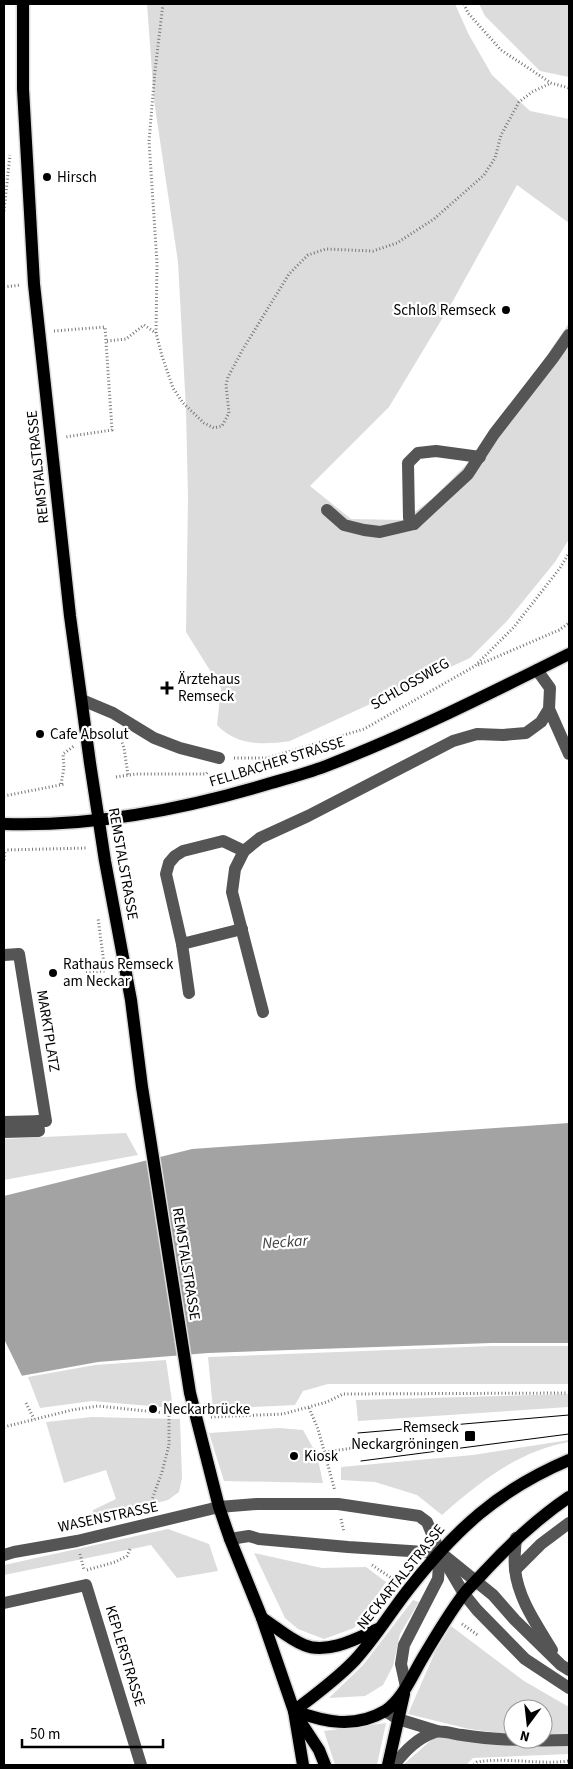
<svg xmlns="http://www.w3.org/2000/svg" width="573" height="1769" font-family="'Source Sans 3',sans-serif">
<style>
.green{fill:#dcdcdc}
.water{fill:#a3a3a3}
.pier{fill:#fff}
.lines{fill:none;stroke-linecap:round;stroke-linejoin:round}
.major-casing{stroke:#dbdbdb;stroke-width:15}
.path{stroke:#777;stroke-width:3;stroke-dasharray:1 2.5;stroke-linecap:butt}
.minor{stroke:#555;stroke-width:12}
.major{stroke:#000;stroke-width:12}
.tram{stroke:#000;stroke-width:1}
.poi-dot{fill:#000;stroke:#fff;stroke-width:2}
.labels{text-anchor:middle;dominant-baseline:central;stroke-width:4.5;stroke-linejoin:round;paint-order:stroke}
.poi-label{font-size:15px;fill:#000;stroke:#fff;text-anchor:start}
.street-label{font-size:15px;fill:#000;stroke:#fff}
.water-label{font-size:16px;font-style:italic;fill:#444;stroke:#fff}
</style>
<rect width="100%" height="100%" fill="#fff"/>
<g class="green">
<path d="M147,4H455L469,35L492,75L530,111L569,119V223L517,185L454,299L389,407L310,486L351,519L404,520L432,499L468,463L515,402L569,323V539L555,562L507,621L470,658L290,741C263,745 237,746 217,725L221,688L186,632L188,498L186,409L178,262L154,100Z"/>
<polygon points="479,4 569,4 569,77 540,71 485,16"/>
<polygon points="126,1133 138,1155 4,1180 4,1139"/>
<polygon points="492,1346 569,1346 569,1384 328,1384 303,1391 295,1405 213,1409 208,1357"/>
<polygon points="166,1360 173,1408 92,1401 40,1408 28,1377 95,1365"/>
<polygon points="569,1394 569,1407 358,1421 356,1400"/>
<polygon points="92,1417 180,1419 182,1478 179,1492 168,1500 94,1519 93,1510 116,1499 106,1470 64,1483 46,1422"/>
<polygon points="279,1428 303,1430 317,1455 323,1483 224,1481 209,1433"/>
<path d="M569,1440V1442C518,1451 480,1482 442,1515L417,1495L375,1482L341,1480V1467L473,1455Z"/>
<polygon points="168,1529 209,1544 218,1571 177,1578 151,1545 4,1575 4,1565"/>
<polygon points="254,1553 322,1568 366,1567 386,1582 354,1628 324,1639 298,1629 285,1618"/>
<polygon points="413,1600 419,1602 400,1634 393,1666 383,1685 365,1696 329,1698 363,1665"/>
<polygon points="451,1626 524,1681 569,1707 569,1735 543,1736 543,1709 513,1709 513,1735 469,1729 408,1714 435,1652"/>
<polygon points="386,1723 377,1765 335,1765 324,1731"/>
<polygon points="437,1735 569,1744 569,1754 473,1758 466,1765 403,1765"/>
</g>
<polygon class="water" points="569,1123 569,1343 491,1343 208,1353 98,1362 4,1379 4,1196 192,1149"/>
<polygon class="pier" points="4,1339 23,1378 4,1382"/>
<g class="lines">
<g class="major-casing">
<g id="major">
<polyline points="23,4 23,89 34,284 70,616 90,763 105,861 131,1000 142,1087 190,1393 219,1507 230,1539 262,1618 294,1711 303,1765"/>
<path d="M4,824C94,827 185,809 271,783C289,778 308,773 326,766C409,734 489,694 569,654"/>
<path d="M262,1618C276,1627 289,1639 304,1645C327,1655 358,1638 378,1629"/>
<path d="M294,1711C325,1722 354,1729 385,1711C402,1700 412,1676 422,1659C435,1637 448,1615 463,1595C470,1586 479,1578 486,1570C512,1542 538,1518 569,1497"/>
<path d="M294,1711C315,1695 337,1679 355,1660C375,1638 390,1613 408,1590C455,1530 498,1490 569,1460"/>
<polyline points="296,1715 319,1750 325,1765"/>
<polyline points="388,1765 404,1694"/>
</g>
</g>
<g class="path">
<polyline points="163,4 155,71 149,141 157,263 156,333 162,356 173,388 183,403 204,423 214,428 222,426 229,413 226,385 228,377 243,349 289,274 308,255 326,249 373,251 397,243 434,219 484,175 495,158 501,135 519,102 532,92 551,83"/>
<polyline points="464,4 468,13 501,50 551,83 569,88"/>
<polyline points="4,211 10,155"/>
<polyline points="4,287 21,285"/>
<polyline points="54,331 105,327 112,430 65,437"/>
<polyline points="107,341 126,339 144,325 156,333"/>
<polyline points="478,665 559,630 569,623"/>
<polyline points="120,736 124,748 128,775"/>
<polyline points="234,758 267,758 364,729 475,666 514,627 560,568 569,553"/>
<polyline points="116,777 136,774 206,774 209,771"/>
<polyline points="61,784 64,768 63,754 74,746"/>
<polyline points="4,796 65,784"/>
<polyline points="4,850 88,848"/>
<polyline points="4,860 5,851"/>
<polyline points="86,972 105,971 98,918"/>
<polyline points="26,1403 34,1419"/>
<polyline points="309,1408 318,1429 335,1491"/>
<polyline points="211,1417 283,1414 327,1402 343,1394 569,1393"/>
<polyline points="4,1427 72,1410 98,1406 175,1414"/>
<polyline points="325,1452 368,1446"/>
<polyline points="149,1508 162,1472 169,1445 169,1413"/>
<polyline points="341,1519 344,1532"/>
<polyline points="80,1554 84,1570"/>
<polyline points="372,1565 396,1581"/>
<polyline points="87,1570 115,1562 127,1556 131,1547"/>
<polyline points="462,1624 479,1636"/>
<path d="M474,1765L477,1762C508,1757 538,1765 569,1761"/>
</g>
<g class="minor">
<polyline points="327,510 344,525 364,530 380,532 414,524 468,474 494,434 553,358 569,335"/>
<polyline points="414,524 409,518 408,463 418,453 436,451 480,457"/>
<polyline points="82,700 113,713 154,738 180,748 219,758"/>
<polyline points="549,709 569,754"/>
<polyline points="242,929 182,944 166,874 169,863 175,856 183,851 223,841 244,851"/>
<polyline points="182,944 189,993"/>
<polyline points="4,955 19,954 46,1121 4,1122"/>
<polyline points="263,1012 232,892 235,869 244,851 260,838 308,816 453,741 477,734 503,735 526,733 541,722 549,709 550,688 537,670"/>
<polyline points="4,1132 39,1131 38,1121"/>
<path d="M516,1538C515,1548 514,1559 515,1569C518,1599 537,1625 552,1650"/>
<polyline points="230,1539 249,1536 259,1539 348,1547 440,1553"/>
<polyline points="440,1553 464,1594 477,1610 525,1659 569,1688"/>
<polyline points="4,1555 14,1552 77,1541 219,1507 257,1504 338,1504 419,1516 427,1522 440,1553 438,1579 404,1645 401,1664 406,1687"/>
<polyline points="446,1557 493,1595 515,1620 561,1665 569,1670"/>
<polyline points="515,1570 541,1544 569,1523"/>
<polyline points="4,1603 86,1585 141,1765"/>
<polyline points="385,1711 398,1719 437,1731"/>
<path d="M394,1765C405,1751 417,1738 435,1732C442,1730 454,1734 462,1735C498,1741 533,1741 569,1740"/>
</g>
<use href="#major" class="major"/>
<g class="tram">
<polyline points="358,1433 569,1415"/>
<polyline points="361,1461 569,1434"/>
</g>
</g>
<g class="poi-dot">
<circle cx="47" cy="177" r="5"/>
<circle cx="506" cy="310" r="5"/>
<path d="M164.5 680.5h5v5h5v5h-5v5h-5v-5h-5v-5h5z"/>
<circle cx="40" cy="734" r="5"/>
<circle cx="53" cy="973" r="5"/>
<circle cx="153" cy="1409" r="5"/>
<rect x="464" y="1430" width="12" height="12" rx="2.5"/>
<circle cx="294" cy="1456" r="5"/>
</g>
<g class="labels">
<g class="poi-label">
<text x="57" y="177">Hirsch</text>
<text x="496" y="310" text-anchor="end">Schloß Remseck</text>
<text x="178" y="679">Ärztehaus<tspan x="178" dy="17">Remseck</tspan></text>
<text x="50" y="734">Cafe Absolut</text>
<text x="63" y="964">Rathaus Remseck<tspan x="63" dy="17">am Neckar</tspan></text>
<text x="163" y="1409">Neckarbrücke</text>
<text x="459" y="1427" text-anchor="end">Remseck<tspan x="459" dy="17">Neckargröningen</tspan></text>
<text x="304" y="1456">Kiosk</text>
</g>
<g class="street-label">
<text transform="translate(38 467) rotate(-96)">REMSTALSTRASSE</text>
<text transform="translate(410 684) rotate(-30)">SCHLOSSWEG</text>
<text transform="translate(277 762) rotate(-17)">FELLBACHER STRASSE</text>
<text transform="translate(123 864) rotate(80)">REMSTALSTRASSE</text>
<text transform="translate(48 1031) rotate(81)">MARKTPLATZ</text>
<text transform="translate(186 1264) rotate(81)">REMSTALSTRASSE</text>
<text transform="translate(108 1517) rotate(-12)">WASENSTRASSE</text>
<text transform="translate(401 1577) rotate(-51)">NECKARTALSTRASSE</text>
<text transform="translate(125 1656) rotate(73)">KEPLERSTRASSE</text>
</g>
<g class="water-label">
<text transform="translate(285 1242) rotate(-4)">Neckar</text>
</g>
</g>
<rect width="573" height="1769" fill="none" stroke="#000000" stroke-width="10"/>
<g transform="translate(528 1724) rotate(195)"><circle r="24" fill="#ffffff" stroke="#999999"/>
<path d="M0-4L9 19L0 12L-9 19Z" fill="#000000"/>
<text y="-8" font-size="14" font-weight="bold" text-anchor="middle" fill="#000000">N</text>
</g>
<path d="M22 1739v8h141v-8" fill="none" stroke="#000000" stroke-width="2.5"/>
<text x="30" y="1739" font-size="15" fill="#000000" stroke="#ffffff" stroke-width="4" paint-order="stroke">50 m</text>
</svg>
